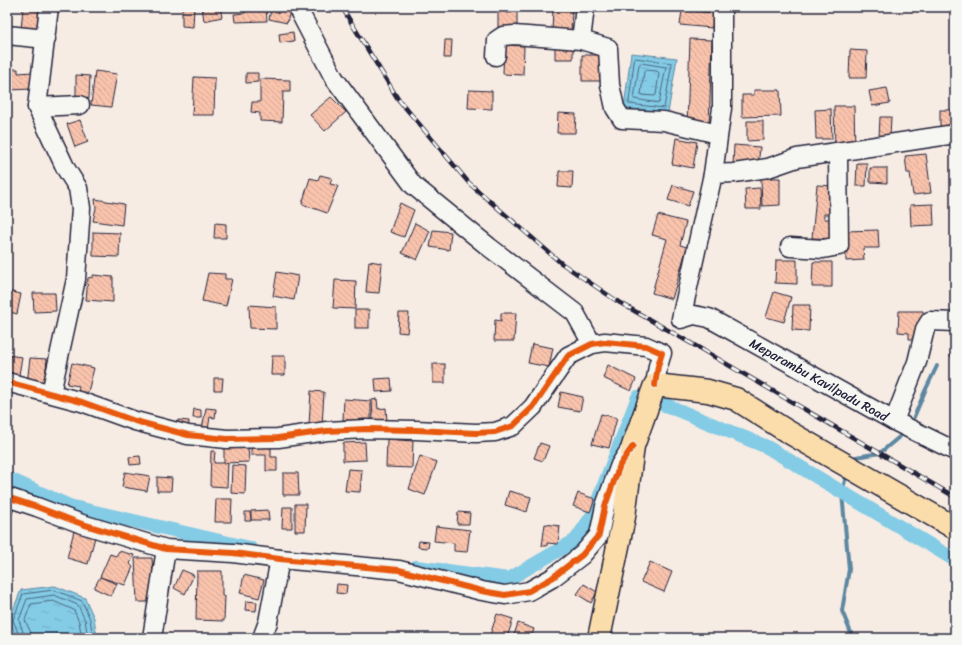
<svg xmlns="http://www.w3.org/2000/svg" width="962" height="645" font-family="Sriracha,sans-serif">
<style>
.water{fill:url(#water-ripples);stroke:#5d87a1}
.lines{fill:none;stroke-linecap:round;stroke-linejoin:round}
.shore{stroke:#49667f;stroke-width:1}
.stream{stroke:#5d87a1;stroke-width:4}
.canal{stroke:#84cbe5;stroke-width:14}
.building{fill:url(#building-back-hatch);stroke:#22223b}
.minor-casing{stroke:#22223b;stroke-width:21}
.major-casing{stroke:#22223b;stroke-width:25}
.minor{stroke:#f6f6f2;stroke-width:18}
.major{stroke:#fbddab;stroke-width:22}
.rail-casing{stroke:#22223b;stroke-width:4.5}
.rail{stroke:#f6f6f2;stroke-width:3;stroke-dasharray:9;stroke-linecap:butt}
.cycleway-casing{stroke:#f6f6f2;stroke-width:8}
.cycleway{stroke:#e8590c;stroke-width:6}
.labels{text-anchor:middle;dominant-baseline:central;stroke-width:3;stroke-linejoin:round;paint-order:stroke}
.street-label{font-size:13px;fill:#22223b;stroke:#f6f6f2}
</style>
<defs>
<pattern id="water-ripples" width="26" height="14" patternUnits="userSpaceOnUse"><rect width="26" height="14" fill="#84cbe5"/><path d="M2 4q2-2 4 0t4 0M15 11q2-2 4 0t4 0" fill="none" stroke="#72aec5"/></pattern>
<pattern id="building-back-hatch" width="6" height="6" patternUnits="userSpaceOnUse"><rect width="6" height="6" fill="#f9c3ac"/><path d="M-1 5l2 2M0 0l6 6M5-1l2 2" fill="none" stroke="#d5a795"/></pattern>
</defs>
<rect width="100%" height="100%" fill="#f7ece4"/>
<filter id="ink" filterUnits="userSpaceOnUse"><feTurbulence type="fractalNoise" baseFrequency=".025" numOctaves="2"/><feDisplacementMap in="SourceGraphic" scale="8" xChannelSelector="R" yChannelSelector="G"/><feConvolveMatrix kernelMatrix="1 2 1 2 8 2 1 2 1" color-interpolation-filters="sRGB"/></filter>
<g filter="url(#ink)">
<g class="water">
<polygon points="631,53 677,58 668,113 624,108"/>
<polygon points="55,586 85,598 94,618 97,638 17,638 9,620 21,590"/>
</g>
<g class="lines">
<g class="shore">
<polygon points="635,58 672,63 664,108 629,104"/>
<polygon points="641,63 666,67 659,103 634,99 639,65"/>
<polygon points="646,70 657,71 659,73 656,95 654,96 643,95 641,94 644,72"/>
<polyline points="20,638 13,620 23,594 54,590 82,601 90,619 93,638"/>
<polyline points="25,638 19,620 27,599 54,595 78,605 85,620 88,638"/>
<polyline points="31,638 31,633 25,620 31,604 53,601 74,610 79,622 82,638"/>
</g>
<g class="stream">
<polyline points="914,417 925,391 937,366"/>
<polyline points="854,461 856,457 880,453 905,432"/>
<polyline points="848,472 846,476 842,493 849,569 842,611 853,638"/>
</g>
<g class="canal">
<polyline points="7,478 69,506 250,548"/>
<polyline points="416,567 509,579 576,540 592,516 638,397 668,406 767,447 955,560"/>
</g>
</g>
<g class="building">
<polygon points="23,7 42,7 40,33 21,30"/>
<polygon points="182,7 194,7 193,27 182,26"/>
<polygon points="202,7 220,7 222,17 204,21"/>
<polygon points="245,7 266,7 267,21 235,22 234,14 245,13"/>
<polygon points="280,7 291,7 287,23 269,19 271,9 279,11"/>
<polygon points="498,7 507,7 507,13 517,12 517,28 498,29"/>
<polygon points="509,7 531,7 531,9 509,10"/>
<polygon points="553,7 572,8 571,33 552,32"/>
<polygon points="682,10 713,13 712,28 680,25"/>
<polygon points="293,32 294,41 280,43 279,34"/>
<polygon points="690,39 712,40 709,126 687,125"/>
<polygon points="445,40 452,40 451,58 444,58"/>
<polygon points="504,45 524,46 523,75 503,74"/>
<polygon points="573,46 573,59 555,59 555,47"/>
<polygon points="850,50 867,51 866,78 849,78"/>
<polygon points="582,55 601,55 602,81 582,81"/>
<polygon points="9,69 18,69 18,73 33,72 32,89 9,90 9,76 7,76"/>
<polygon points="95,71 117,74 111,107 91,105"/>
<polygon points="246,73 258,73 258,82 246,83"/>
<polygon points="76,75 90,76 89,99 76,99"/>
<polygon points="194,77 215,78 214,115 192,115"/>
<polygon points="260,79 290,80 290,92 283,92 282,122 260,121 260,113 251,112 252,102 260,102"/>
<polygon points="887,88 890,103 872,106 869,91"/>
<polygon points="469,90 492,91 492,109 468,108"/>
<polygon points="754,90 780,90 781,116 742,117 742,95 754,95"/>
<polygon points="331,97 346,112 325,131 310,115"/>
<polygon points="834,106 854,106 855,148 835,148"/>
<polygon points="831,109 832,139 816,139 815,110"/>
<rect x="940" y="110" width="15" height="21"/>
<polygon points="558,113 576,114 575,133 557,133"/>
<polygon points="880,117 891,117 890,138 879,137"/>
<polygon points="80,120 88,142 75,147 67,124"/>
<polygon points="747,121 763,121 763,140 747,141"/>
<polygon points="676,138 697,142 693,168 672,164"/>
<polygon points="734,145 760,147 758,167 733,166"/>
<polygon points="926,154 931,193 913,195 910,173 907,173 905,156"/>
<polygon points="857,163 867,163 866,186 856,186"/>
<polygon points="870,168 887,168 887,183 870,182"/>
<polygon points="559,171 573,171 572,188 558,187"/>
<polygon points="320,175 332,178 330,184 338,186 327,213 302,204 310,178 318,180"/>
<polygon points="761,178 780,178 780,205 762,206"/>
<polygon points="673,185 693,191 688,206 668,200"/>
<polygon points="817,185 833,186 831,214 824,214 824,219 837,219 836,239 812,238"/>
<polygon points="760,188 761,209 746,209 745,189"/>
<polygon points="95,199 124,204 122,225 93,221 96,208"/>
<polygon points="400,203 414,210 404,237 390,232"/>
<polygon points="933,204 934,225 911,226 910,205"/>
<polygon points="658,215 686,222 680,245 687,247 672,299 652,293 667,239 652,235"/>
<polygon points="215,223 226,224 226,238 214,238"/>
<polygon points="415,223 430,231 417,260 402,253"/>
<polygon points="433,230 451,232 449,250 430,247"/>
<polygon points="878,230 879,248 863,248 864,260 846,261 845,231"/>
<polygon points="93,232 120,233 119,257 93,256"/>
<polygon points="776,260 797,260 797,284 775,283"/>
<polygon points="369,261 382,263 379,293 366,292"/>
<polygon points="813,262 832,262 832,287 812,287"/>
<polygon points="277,272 298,276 294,300 273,296"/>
<polygon points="208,273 225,274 225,279 232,279 226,306 202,301"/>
<polygon points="93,275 113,277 113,302 86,300 88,278 93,277"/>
<polygon points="335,280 356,281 355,309 333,308"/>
<polygon points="7,291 21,294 17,314 7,311"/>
<polygon points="774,292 791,297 784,322 766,317"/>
<polygon points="33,293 55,293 56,311 34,312"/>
<polygon points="249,305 276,307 276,329 250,328"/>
<polygon points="793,305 810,305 809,331 792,330"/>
<rect x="355" y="310" width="14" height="18"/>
<polygon points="899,311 923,311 922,339 909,339 909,333 898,332"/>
<polygon points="399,313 409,313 407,333 398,332"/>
<polygon points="501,313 516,313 514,341 494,341 495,320 501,321"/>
<polygon points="955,342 955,358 950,356"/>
<polygon points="532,344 553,348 549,367 528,363"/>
<polygon points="7,355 22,357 18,381 7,374"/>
<polygon points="272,356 285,356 285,375 271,375"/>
<polygon points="30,358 47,359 44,386 27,384"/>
<polygon points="72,363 94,368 87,396 78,394 79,386 67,384"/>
<rect x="433" y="364" width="12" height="19"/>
<polygon points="608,365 636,379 631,391 603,378"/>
<polygon points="214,378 223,378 222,390 214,390"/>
<polygon points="391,378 392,391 376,392 375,379"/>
<polygon points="311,391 324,392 322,426 309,425"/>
<polygon points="561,392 583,397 580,411 558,407"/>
<polygon points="344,399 371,401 371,421 343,420"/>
<polygon points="377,399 378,409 386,408 387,421 373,422 372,400"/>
<polygon points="206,408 216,409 215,418 210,417 208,430 202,429"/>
<polygon points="194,409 201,410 201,418 193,418"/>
<polygon points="601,414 617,418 609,448 592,444"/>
<polygon points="178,420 189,421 188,431 177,430"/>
<polygon points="387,439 413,441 412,468 386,467"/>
<polygon points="365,442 366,460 343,461 343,443"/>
<polygon points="540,443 549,446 543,461 534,458"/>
<polygon points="224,447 248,447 249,462 224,463"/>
<polygon points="251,447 271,447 271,457 277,457 277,471 266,471 266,455 251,455"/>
<polygon points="211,451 215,451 214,463 228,463 227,487 210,486"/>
<polygon points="140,456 141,464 130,465 129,457"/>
<polygon points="420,456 437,462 425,495 409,489"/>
<polygon points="232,465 246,466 245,494 231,493"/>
<polygon points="348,469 362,470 360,492 345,491"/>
<polygon points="125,472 150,476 147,491 122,487"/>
<polygon points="283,473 298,473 299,495 283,495"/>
<polygon points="157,477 172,478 171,491 157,491"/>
<polygon points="509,491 531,497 527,512 505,505"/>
<polygon points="578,493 595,499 590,512 573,506"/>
<polygon points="216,499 232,499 231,522 215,522"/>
<polygon points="295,504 306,504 305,531 295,531"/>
<polygon points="7,506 14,508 8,526 7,526"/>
<polygon points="283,507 292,507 292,528 282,528"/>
<polygon points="268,510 269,520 251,520 251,511"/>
<polygon points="245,512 250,512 251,521 245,521"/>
<polygon points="458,512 470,513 469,524 457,524"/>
<polygon points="545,524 560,526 558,544 547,543 547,546 542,546"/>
<polygon points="436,526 470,530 467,552 454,551 454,543 434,541"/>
<polygon points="74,531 95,537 88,564 67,558"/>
<polygon points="419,541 429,542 428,548 418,547"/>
<polygon points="119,551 134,555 130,564 133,567 125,585 100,577 110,554 116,556"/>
<polygon points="135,558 152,558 154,588 158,602 137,602"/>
<polygon points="650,562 672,572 664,592 641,582"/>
<polygon points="182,570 194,575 185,594 174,588"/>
<polygon points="197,571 222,571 222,596 225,596 224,621 196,620"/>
<polygon points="244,575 264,580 259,598 240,593"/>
<polygon points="100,577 117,584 111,596 94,588"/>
<polygon points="337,584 347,585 346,594 336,593"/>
<polygon points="584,584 597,592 591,603 577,594"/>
<polygon points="246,601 257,602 256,611 245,610"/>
<polygon points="497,614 513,619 507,638 489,638"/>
<polygon points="518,623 534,629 531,638 513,638"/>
</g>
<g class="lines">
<g class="minor-casing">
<g id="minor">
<polyline points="49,7 37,107 66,169 78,188 81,208 76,279 51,393"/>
<polyline points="297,7 334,78 413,185 489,247 575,313 592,344"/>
<path id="s1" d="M722,7V108L713,174L681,319L694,315L709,318L894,421L955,451"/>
<polyline points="7,35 46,39"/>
<polyline points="581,40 585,7"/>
<polyline points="496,56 497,40 503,36 514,35 581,40 608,48 610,85 615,108 622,119 664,121 718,134"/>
<polyline points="37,107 80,105"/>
<polyline points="713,174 734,173 768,168 797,158 955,134"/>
<polyline points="790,247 823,249 839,246 838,152"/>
<polyline points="7,382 82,402 135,421 188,435 227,439 278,438 327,431 366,429 416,430 476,433 495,432 513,426 533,407 568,356 592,344 605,342 646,346 662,353 658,366 655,385"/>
<polyline points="894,421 917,362 925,329 930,321 955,322"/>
<polyline points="7,497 37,507 82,524 166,549 233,553 280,559 399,570 482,591 505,595 529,591 552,578 582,555 599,535 605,506 610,492 620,465 631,448"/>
<polyline points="152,638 166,549"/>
<polyline points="262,638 268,622 280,559"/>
</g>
</g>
<g class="major-casing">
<polyline id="major" points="599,638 624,517 633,446 655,385 708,391 736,399 785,430 955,528"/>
</g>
<use href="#minor" class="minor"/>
<use href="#major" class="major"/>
<g class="rail-casing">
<polyline id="rail" points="343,7 346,14 398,99 469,183 561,263 617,301 694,345 955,497"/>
</g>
<use href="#rail" class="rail"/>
<g class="cycleway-casing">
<g id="cycleway">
<polyline points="7,382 82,402 135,421 188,435 227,439 278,438 327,431 366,429 416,430 476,433 495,432 513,426 533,407 568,356 592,344 605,342 646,346 662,353 658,366 655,385"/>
<polyline points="7,497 37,507 82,524 166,549 233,553 280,559 399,570 482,591 505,595 529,591 552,578 582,555 599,535 605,506 610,492 620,465 633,446"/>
</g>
</g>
<use href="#cycleway" class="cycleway"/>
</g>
</g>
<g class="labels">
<g class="street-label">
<text stroke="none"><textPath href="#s1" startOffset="471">Meparambu Kavilpadu Road</textPath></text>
</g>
</g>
<rect width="962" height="645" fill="none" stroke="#f6f6f2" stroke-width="24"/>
<rect x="12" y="12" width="938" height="621" fill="none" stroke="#22223b" stroke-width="1.5" filter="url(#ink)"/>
</svg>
